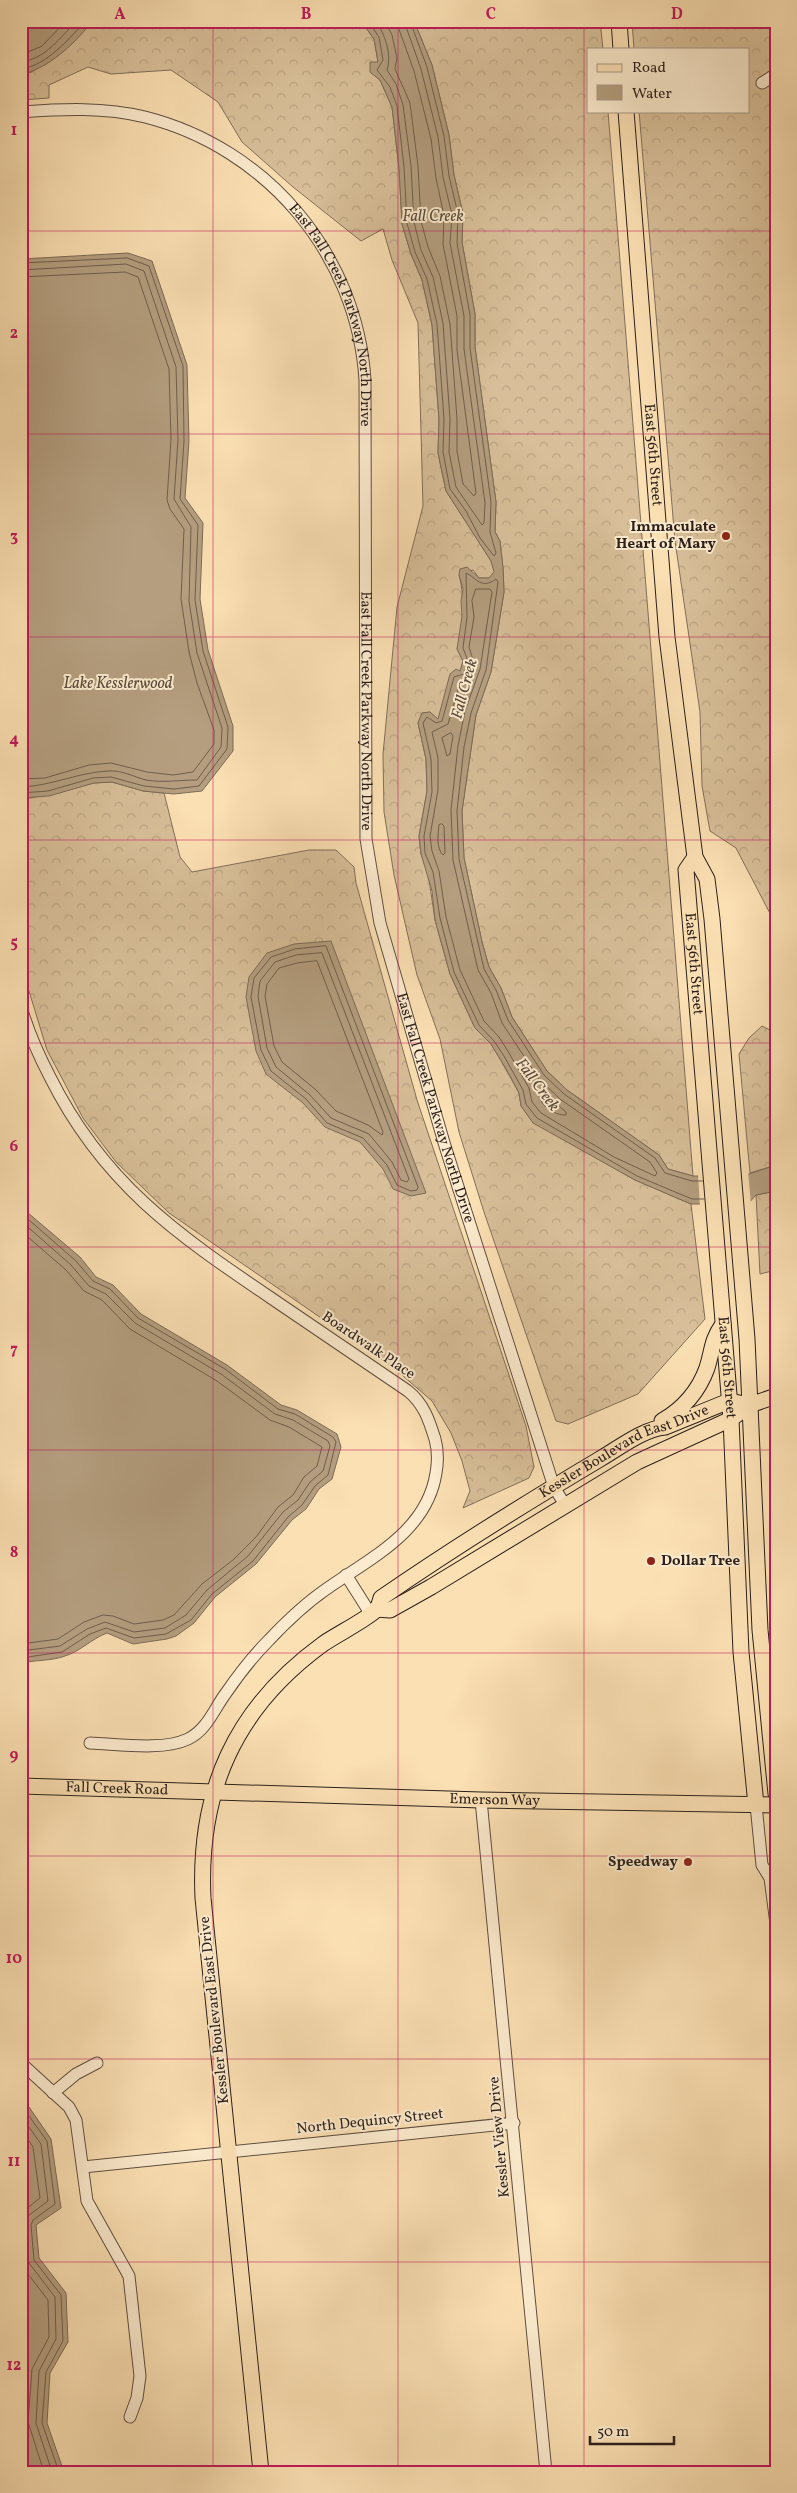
<svg xmlns="http://www.w3.org/2000/svg" width="797" height="2493" font-family="Vollkorn,serif">
<style>
.forest{fill:url(#forest-crowns);stroke:#826f5a}
.water{fill:#b49e7f;stroke:#7d6b57}
.pier{fill:#fbe0b3}
.lines{fill:none;stroke-linecap:round;stroke-linejoin:round}
.shore{stroke:#705e4c;stroke-width:1}
.minor-casing{stroke:#5f4f40;stroke-width:13}
.major-casing{stroke:#2b1f1a;stroke-width:17}
.minor{stroke:#fcebce;stroke-width:11}
.major{stroke:#fbe0b3;stroke-width:15}
.grid{fill:none;stroke:#c2185b;stroke-width:1;stroke-opacity:0.55}
.poi-dot{fill:#8f2418;stroke:#fcebce;stroke-width:2}
.labels{text-anchor:middle;dominant-baseline:central;stroke-width:4;stroke-linejoin:round;paint-order:stroke}
.street-label{font-size:15px;fill:#2b1f1a;stroke:#fcebce}
.poi-label{font-size:15px;font-weight:bold;fill:#2b1f1a;stroke:#fcebce;text-anchor:end}
.water-label{font-size:16px;font-style:italic;fill:#5b4b3d;stroke:#fcebce}
.neatline{fill:none;stroke:#c2185b;stroke-width:2}
.grid-label{font-size:16px;text-anchor:middle;font-weight:bold;fill:#c2185b}
</style>
<defs>
<pattern id="forest-crowns" width="20" height="18" patternUnits="userSpaceOnUse" patternTransform="scale(1.25)"><rect width="20" height="18" fill="#d8bf99"/><path d="M2 6a3 3 0 1 1 6 0M12 15a3 3 0 1 1 6 0" fill="none" stroke="#baa483"/></pattern>
</defs>
<rect width="100%" height="100%" fill="#fbe0b3"/>
<filter id="stains"><feTurbulence type="fractalNoise" baseFrequency=".004" numOctaves="4"/><feColorMatrix values="0 0 0 0 .2 0 0 0 0 .09 0 0 0 0 .02 0 0 0 .5 -.17"/></filter>
<radialGradient id="worn" r=".72"><stop offset=".6" stop-color="#630" stop-opacity="0"/><stop offset="1" stop-color="#630" stop-opacity=".3"/></radialGradient>
<g class="forest">
<path d="M92,21H361L374,39L378,62L370,72L380,80L392,107L399,168L402,224L411,254L422,280L432,325L439,420L438,453L446,491L491,561L495,572L489,578H479L473,570L459,575C465,595 463,629 457,649L463,661L460,672L447,691L438,720L430,712L422,713L418,723L426,759L427,791L419,836L421,854L428,873L435,920L450,974L475,1028L491,1044L500,1059L519,1093L521,1106L533,1122L635,1180L691,1204L705,1319L638,1394L568,1424L556,1421L484,1212L459,1132L440,1039L417,975L394,875L384,812L383,754L397,607L423,506L418,323L392,260L383,229L361,241L293,187L242,142L218,102L171,70L111,74L88,67L49,85V98L21,100V74L32,72L76,37Z"/>
<polygon points="414,21 600,21 603,49 588,49 588,111 608,111 693,1176 668,1169 659,1155 567,1090 547,1071 512,1017 501,988 489,967 482,942 464,858 462,811 476,715 491,672 504,592 503,568 500,541 495,532 496,502 475,347 475,314 462,242 463,214 454,175 449,135 432,65"/>
<polygon points="632,21 776,21 776,925 736,848 710,831 702,786 700,712 675,541 639,111 748,111 748,49 634,49"/>
<polygon points="112,782 143,791 164,793 180,857 192,872 309,850 336,850 354,867 356,883 417,1100 526,1426 534,1467 529,1478 463,1508 470,1491 462,1461 451,1433 432,1401 395,1369 169,1213 116,1162 83,1118 47,1050 21,965 21,798 31,798 94,783"/>
<polygon points="762,1026 776,1033 776,1165 750,1173 739,1054 749,1038"/>
<polygon points="776,1191 776,1270 760,1274 756,1195"/>
</g>
<g class="water">
<path d="M92,21C77,42 47,70 21,74V22Z"/>
<polygon points="361,21 414,21 432,65 449,135 454,175 463,214 462,242 475,314 475,347 496,502 495,532 500,541 503,568 504,592 491,672 476,715 462,811 464,858 482,942 489,967 501,988 512,1017 547,1071 567,1090 659,1155 668,1169 693,1176 743,1176 776,1165 776,1191 756,1195 748,1204 691,1204 635,1180 533,1123 521,1106 519,1093 509,1074 491,1044 475,1028 462,1000 450,974 435,920 432,891 421,854 419,836 427,791 426,759 418,723 422,713 430,712 438,719 450,674 456,669 460,671 463,661 457,649 462,616 461,601 463,589 459,575 460,569 467,567 479,578 489,578 494,572 491,561 446,491 438,453 439,419 432,325 422,280 411,254 402,224 399,168 392,107 380,80 370,72 370,62 378,62 374,39"/>
<polygon points="128,253 152,261 187,365 189,441 185,498 203,523 200,599 208,650 233,726 233,751 202,791 174,794 143,791 112,782 94,783 49,796 21,798 21,259"/>
<polygon points="331,941 426,1193 411,1196 393,1189 383,1169 360,1142 325,1127 303,1103 266,1074 256,1051 246,997 249,977 267,953 294,944"/>
<path d="M21,1207L80,1257L96,1277L113,1285L141,1314L227,1365L281,1405L297,1410L337,1434L341,1447L332,1479L319,1489L306,1509L292,1520L256,1564L215,1597L194,1623L176,1636L167,1639L133,1644L107,1633C91,1639 81,1651 65,1656C52,1661 35,1660 21,1663Z"/>
<polygon points="21,2104 29,2107 51,2139 61,2208 36,2225 39,2258 66,2293 68,2342 50,2373 47,2423 64,2472 21,2472"/>
</g>
<polygon class="pier" points="748,1171 751,1204 749,1206 700,1207 698,1174"/>
<g class="lines">
<g class="shore">
<polyline points="368,21 379,37 383,60 377,70 390,87 397,106 404,167 407,223 415,252 427,279 437,324 444,419 443,452 450,489 466,511 480,538 494,556 496,553 490,532 491,502 470,348 470,315 457,243 458,214 449,176 444,136 427,67 410,21"/>
<path d="M376,21C385,35 392,54 387,70L396,84L403,105L411,166L414,222L421,250L433,277L443,323L450,419L449,452L456,487L482,525L484,523L485,503L464,349V316L450,243L452,215L443,177L438,137L421,69L404,21"/>
<polyline points="385,21 392,35 397,58 395,69 410,103 418,166 421,221 428,247 440,276 450,324 457,419 457,451 463,484 474,496 476,493 457,350 457,316 443,244 444,216 436,178 431,139 414,71 396,21"/>
<polyline points="21,55 42,46 66,21"/>
<path d="M21,62C46,59 60,37 77,21"/>
<path d="M21,69C48,65 67,40 86,21"/>
<polyline points="21,263 127,258 149,266 183,366 184,441 180,499 198,525 195,600 203,651 228,727 227,749 199,786 174,789 144,786 111,777 93,778 48,791 21,793"/>
<path d="M21,270L126,264L144,271L176,367L178,440L174,499L191,527L189,601L197,653L222,728L221,747L197,780C179,780 164,783 146,780C134,777 122,770 109,771C79,772 52,786 21,787"/>
<polyline points="21,277 125,272 138,277 169,369 171,440 167,500 170,509 184,529 181,599 189,652 197,683 214,730 214,744 193,772 173,775 147,772 111,763 89,765 45,778 21,779"/>
<polygon points="476,589 490,589 492,592 480,669 465,711 458,746 451,810 453,860 478,970 491,993 502,1023 539,1079 560,1099 650,1162 657,1173 655,1176 614,1157 541,1113 532,1102 529,1088 509,1053 499,1037 484,1021 460,970 446,917 439,871 432,851 430,836 438,790 438,758 432,732 448,724 460,683 470,677 474,663 469,647 474,617 472,601"/>
<polygon points="451,733 453,736 450,754 447,756 442,738"/>
<path d="M442,824L444,826L445,853L443,855C436,848 438,835 439,825Z"/>
<polygon points="326,946 418,1187 417,1190 411,1191 397,1185 387,1165 363,1138 327,1123 306,1099 271,1071 261,1050 251,997 254,978 271,957 295,949"/>
<polygon points="322,953 409,1179 407,1182 401,1180 392,1162 369,1134 331,1118 310,1095 276,1067 267,1048 258,996 260,981 275,962 296,955"/>
<polygon points="317,961 383,1132 382,1135 368,1125 336,1111 315,1089 282,1062 274,1046 265,996 267,984 279,968 297,963"/>
<path d="M539,1092H542L566,1112V1115C555,1116 537,1104 539,1092Z"/>
<path d="M703,1181H692L665,1173L655,1158L564,1094L544,1075L508,1020L496,990L484,969L459,859L457,811L464,747L471,713L486,670L498,582L496,579C481,590 477,578 466,573L467,617L463,648L468,661L464,674L454,677L442,721L436,723L427,717L423,723L431,759L432,792L424,836L425,853L433,872L440,918L454,972L479,1025L494,1041L504,1056L523,1090L526,1104L537,1118L637,1176L692,1199H704"/>
<polyline points="21,1213 76,1261 93,1281 110,1289 138,1318 225,1369 278,1409 295,1414 333,1437 336,1442 328,1475 315,1486 302,1505 288,1517 253,1561 212,1594 191,1620 166,1634 134,1638 106,1628 90,1634 62,1652 21,1658"/>
<polyline points="21,1221 71,1265 89,1286 106,1294 135,1323 221,1374 275,1414 293,1420 328,1441 330,1446 323,1471 310,1482 298,1500 283,1512 248,1556 207,1590 186,1615 165,1628 134,1632 105,1622 87,1629 60,1646 21,1651"/>
<polyline points="21,1231 66,1270 84,1291 102,1300 130,1329 217,1381 270,1420 289,1427 322,1447 317,1466 304,1477 293,1495 278,1507 256,1537 233,1560 202,1584 174,1615 163,1620 134,1624 113,1616 103,1615 84,1622 58,1639 21,1644"/>
<polyline points="21,2109 26,2112 47,2141 55,2204 33,2220 31,2225 34,2260 61,2295 63,2341 46,2372 42,2423 59,2472"/>
<polyline points="21,2116 41,2144 48,2201 28,2216 25,2225 29,2263 55,2297 56,2339 39,2371 36,2423 52,2472"/>
<polyline points="21,2129 33,2147 40,2198 21,2213"/>
<polyline points="21,2265 48,2300 49,2337 32,2369 28,2422 44,2472"/>
</g>
<g class="minor-casing">
<g id="minor">
<polyline points="762,83 776,74"/>
<path id="s1" d="M21,112C63,109 104,107 145,117C267,148 357,254 365,380L366,839L380,923L445,1146L554,1487L565,1505"/>
<path d="M21,1007C28,1031 38,1054 50,1077C103,1183 175,1233 271,1298C317,1329 362,1360 408,1391C424,1404 429,1420 435,1439C438,1450 438,1462 436,1473C427,1532 370,1558 325,1590C305,1604 286,1622 269,1640C253,1656 239,1674 226,1693C214,1709 207,1730 188,1739C163,1751 118,1744 90,1743"/>
<polyline points="346,1575 370,1613"/>
<polyline points="481,1800 546,2472"/>
<polyline points="756,1805 762,1865 770,1878 776,1924"/>
<polyline points="21,2063 69,2107 76,2120 87,2201 129,2276 140,2376 137,2398 130,2417"/>
<polyline points="53,2093 76,2074 97,2063"/>
<polyline points="83,2167 514,2123"/>
</g>
</g>
<g class="major-casing">
<g id="major">
<polyline points="619,21 621,49"/>
<path id="s2" d="M626,111L667,637L695,857L707,879L712,919L747,1339L760,1630L776,1794"/>
<path id="s3" d="M695,857L686,870L731,1419L741,1652L756,1805"/>
<path d="M662,1421C683,1409 699,1390 707,1368C713,1349 711,1341 723,1324"/>
<polyline points="376,1609 390,1610 431,1587 637,1462 731,1419 750,1405 776,1396"/>
<path id="s4" d="M21,1786L481,1800L776,1805"/>
<path id="s5" d="M261,2472L203,1898C198,1791 235,1708 323,1644C334,1636 371,1617 377,1609C379,1606 380,1601 381,1598C452,1549 526,1503 600,1459C619,1448 643,1429 665,1427L729,1401L750,1405"/>
</g>
</g>
<use href="#minor" class="minor"/>
<use href="#major" class="major"/>
</g>
<path class="grid" d="M213,21V2472M398,21V2472M584,21V2472M21,231H776M21,434H776M21,637H776M21,840H776M21,1043H776M21,1247H776M21,1450H776M21,1653H776M21,1856H776M21,2059H776M21,2262H776"/>
<g class="poi-dot">
<circle cx="726" cy="536" r="5"/>
<circle cx="651" cy="1561" r="5"/>
<circle cx="688" cy="1862" r="5"/>
</g>
<g class="labels">
<g class="street-label">
<text stroke="none"><textPath href="#s1" startOffset="418">East Fall Creek Parkway North Drive</textPath></text>
<text stroke="none"><textPath href="#s2" startOffset="345">East 56th Street</textPath></text>
<text stroke="none"><textPath href="#s1" startOffset="822">East Fall Creek Parkway North Drive</textPath></text>
<text stroke="none"><textPath href="#s3" startOffset="110">East 56th Street</textPath></text>
<text stroke="none"><textPath href="#s1" startOffset="1228">East Fall Creek Parkway North Drive</textPath></text>
<text transform="translate(368 1346) rotate(34)">Boardwalk Place</text>
<text stroke="none"><textPath href="#s3" startOffset="515">East 56th Street</textPath></text>
<text stroke="none"><textPath href="#s5" startOffset="1232">Kessler Boulevard East Drive</textPath></text>
<text stroke="none"><textPath href="#s4" startOffset="96">Fall Creek Road</textPath></text>
<text stroke="none"><textPath href="#s4" startOffset="474">Emerson Way</textPath></text>
<text transform="translate(215 2010) rotate(-96)">Kessler Boulevard East Drive</text>
<text transform="translate(370 2122) rotate(-6)">North Dequincy Street</text>
<text transform="translate(500 2137) rotate(-95)">Kessler View Drive</text>
</g>
<g class="poi-label">
<text x="716" y="527">Immaculate<tspan x="716" dy="17">Heart of Mary</tspan></text>
<text x="661" y="1561" text-anchor="start">Dollar Tree</text>
<text x="678" y="1862">Speedway</text>
</g>
<g class="water-label">
<text x="433" y="217">Fall Creek</text>
<text x="118" y="684">Lake Kesslerwood</text>
<text transform="translate(465 689) rotate(-75)">Fall Creek</text>
<text transform="translate(537 1085) rotate(53)">Fall Creek</text>
</g>
</g>
<rect width="797" height="2493" fill="none" stroke="#fbe0b3" stroke-width="55"/>
<rect x="587" y="48" width="162" height="65" fill="#fcebce" stroke="#a89986"/>
<rect x="597" y="64" width="25" height="8" fill="#fbe0b3" stroke="#a89986"/>
<text x="632" y="72" font-size="15" fill="#2b1f1a">Road</text>
<rect x="597" y="85" width="25" height="15" fill="#b49e7f" stroke="#a89986"/>
<text x="632" y="98" font-size="15" fill="#2b1f1a">Water</text>
<path d="M590 2436v8h84v-8" fill="none" stroke="#2b1f1a" stroke-width="2.5"/>
<text x="597" y="2436" font-size="15" fill="#2b1f1a" stroke="#fcebce" stroke-width="4" paint-order="stroke">50 m</text>
<rect x="28" y="28" width="742" height="2438" class="neatline"/>
<g class="grid-label">
<text x="120" y="19">A</text>
<text x="306" y="19">B</text>
<text x="491" y="19">C</text>
<text x="677" y="19">D</text>
<text x="14" y="135">1</text>
<text x="14" y="338">2</text>
<text x="14" y="541">3</text>
<text x="14" y="744">4</text>
<text x="14" y="947">5</text>
<text x="14" y="1151">6</text>
<text x="14" y="1354">7</text>
<text x="14" y="1557">8</text>
<text x="14" y="1760">9</text>
<text x="14" y="1963">10</text>
<text x="14" y="2166">11</text>
<text x="14" y="2370">12</text>
</g>
<rect width="100%" height="100%" filter="url(#stains)"/>
<rect width="100%" height="100%" fill="url(#worn)"/>
</svg>
